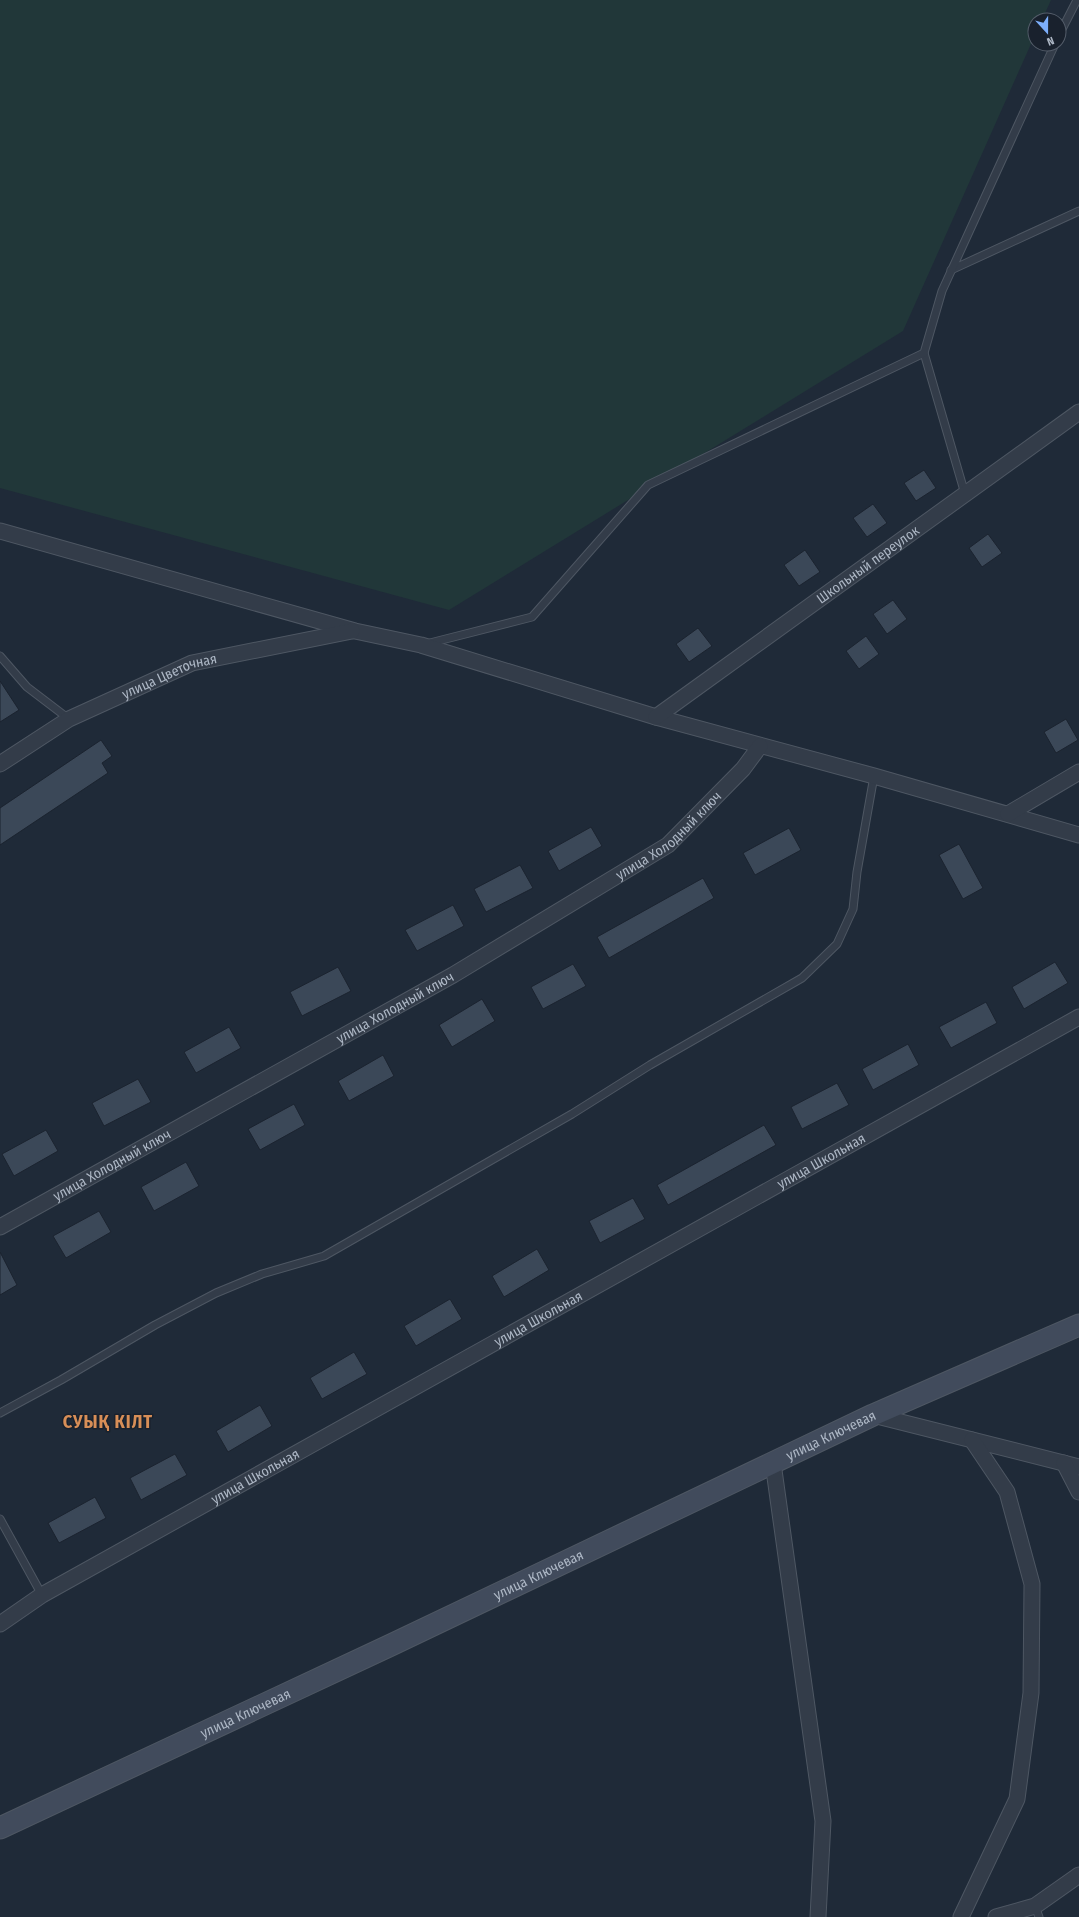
<svg xmlns="http://www.w3.org/2000/svg" width="1079" height="1917" font-family="'Fira Sans Condensed',sans-serif">
<style>
.green{fill:#213739}
.building{fill:#3b4858;stroke:#1b232f}
.lines{fill:none;stroke-linecap:round;stroke-linejoin:round}
.lane-casing{stroke:#4e5763;stroke-width:9}
.street-casing{stroke:#4e5763;stroke-width:17}
.secondary-casing{stroke:#4e5763;stroke-width:23}
.lane{stroke:#333c49;stroke-width:7}
.street{stroke:#333c49;stroke-width:15}
.secondary{stroke:#414b5c;stroke-width:21}
.labels{text-anchor:middle;dominant-baseline:central;stroke-width:3;stroke-linejoin:round;paint-order:stroke}
.street-label{font-size:14px;fill:#adb7c5;stroke:#19212d}
.district-label{font-size:18px;font-weight:bold;letter-spacing:1px;fill:#d78e57;stroke:#19212d}
</style>
<rect width="100%" height="100%" fill="#1f2a38"/>
<polygon class="green" points="0,0 1051,0 1042,20 1035,20 1035,35 903,331 449,610 0,488"/>
<g class="building">
<polygon points="924,470 936,488 916,501 904,483"/>
<polygon points="873,504 887,523 867,537 853,518"/>
<polygon points="988,534 1002,553 982,567 969,548"/>
<polygon points="805,550 820,572 799,586 784,565"/>
<polygon points="893,600 907,619 887,634 873,614"/>
<polygon points="698,628 712,646 689,662 676,644"/>
<polygon points="866,636 879,654 859,669 846,651"/>
<polygon points="0,681 19,710 0,722"/>
<polygon points="1066,719 1078,740 1056,753 1044,732"/>
<polygon points="101,740 112,756 102,763 108,773 0,845 0,808"/>
<polygon points="591,827 602,846 559,871 548,851"/>
<polygon points="789,828 801,850 755,875 743,853"/>
<polygon points="959,844 983,888 963,899 939,855"/>
<polygon points="520,865 533,888 486,912 474,889"/>
<polygon points="703,878 714,898 609,958 597,937"/>
<polygon points="453,905 464,926 417,951 405,930"/>
<polygon points="1055,962 1068,983 1024,1009 1012,987"/>
<polygon points="573,964 586,986 543,1009 531,987"/>
<polygon points="338,967 351,991 302,1016 290,992"/>
<polygon points="482,999 495,1021 452,1047 439,1025"/>
<polygon points="986,1002 997,1023 951,1048 939,1027"/>
<polygon points="229,1027 241,1048 196,1073 184,1052"/>
<polygon points="908,1044 919,1065 873,1090 862,1069"/>
<polygon points="383,1055 394,1076 349,1101 338,1081"/>
<polygon points="138,1079 151,1102 104,1126 92,1103"/>
<polygon points="837,1083 849,1105 802,1129 791,1107"/>
<polygon points="294,1104 305,1125 260,1150 248,1129"/>
<polygon points="764,1125 776,1145 668,1205 657,1185"/>
<polygon points="46,1130 58,1151 14,1176 2,1154"/>
<polygon points="186,1162 199,1186 154,1211 141,1187"/>
<polygon points="633,1198 645,1219 600,1243 589,1221"/>
<polygon points="99,1211 111,1232 66,1258 53,1236"/>
<polygon points="537,1249 549,1270 504,1297 492,1276"/>
<polygon points="0,1252 17,1285 0,1295"/>
<polygon points="450,1299 462,1319 416,1346 404,1326"/>
<polygon points="354,1352 367,1374 322,1399 310,1378"/>
<polygon points="260,1405 272,1426 228,1452 216,1431"/>
<polygon points="175,1454 187,1475 141,1500 130,1478"/>
<polygon points="95,1497 106,1518 59,1543 48,1523"/>
</g>
<g class="lines">
<g class="lane-casing">
<g id="lane">
<polyline points="1059,35 1077,0"/>
<polyline points="951,270 1079,211"/>
<polyline points="924,353 965,494"/>
<polyline points="426,644 532,617 648,485 924,353 942,291 1055,44"/>
<polyline points="0,656 27,687 69,719"/>
<polyline points="0,1413 61,1380 155,1325 216,1293 262,1274 324,1256 572,1114 650,1065 802,978 837,944 853,909 857,872 874,776"/>
<polyline points="0,1519 42,1595"/>
<polyline points="1035,1906 1039,1917"/>
</g>
</g>
<g class="street-casing">
<g id="street">
<polyline points="0,531 355,631 421,645 656,717 874,776 1079,835"/>
<path id="s1" d="M656,717L1079,412"/>
<path id="s2" d="M0,764L69,719L192,663L352,631"/>
<polyline points="1008,814 1079,772"/>
<path id="s3" d="M0,1227L453,975L668,845L743,769L760,746"/>
<polyline points="873,1415 1079,1467"/>
<polyline points="773,1463 823,1821 818,1917"/>
<polyline points="1064,1463 1079,1492"/>
<path id="s4" d="M0,1624L42,1595L1079,1017"/>
<polyline points="961,1917 1017,1799 1031,1693 1032,1584 1007,1492 972,1440"/>
<polyline points="996,1917 1035,1906 1079,1875"/>
</g>
</g>
<g class="secondary-casing">
<g id="secondary">
<path id="s5" d="M0,1828L391,1645L873,1415L1079,1325"/>
</g>
</g>
<use href="#lane" class="lane"/>
<use href="#street" class="street"/>
<use href="#secondary" class="secondary"/>
</g>
<g class="labels">
<g class="street-label">
<text stroke="none"><textPath href="#s1" startOffset="261">Школьный переулок</textPath></text>
<text stroke="none"><textPath href="#s2" startOffset="192">улица Цветочная</textPath></text>
<text stroke="none"><textPath href="#s3" startOffset="776">улица Холодный ключ</textPath></text>
<text stroke="none"><textPath href="#s3" startOffset="452">улица Холодный ключ</textPath></text>
<text stroke="none"><textPath href="#s4" startOffset="943">улица Школьная</textPath></text>
<text stroke="none"><textPath href="#s3" startOffset="128">улица Холодный ключ</textPath></text>
<text stroke="none"><textPath href="#s4" startOffset="619">улица Школьная</textPath></text>
<text stroke="none"><textPath href="#s5" startOffset="919">улица Ключевая</textPath></text>
<text stroke="none"><textPath href="#s4" startOffset="295">улица Школьная</textPath></text>
<text stroke="none"><textPath href="#s5" startOffset="595">улица Ключевая</textPath></text>
<text stroke="none"><textPath href="#s5" startOffset="271">улица Ключевая</textPath></text>
</g>
<g class="district-label">
<text x="108" y="1422">СУЫҚ КІЛТ</text>
</g>
</g>
<g transform="translate(1047 32) rotate(159)"><circle r="19" fill="#19212d" stroke="#545d6a"/>
<path d="M0-3L7 15L0 10L-7 15Z" fill="#7caefb"/>
<text y="-6" font-size="11" font-weight="bold" text-anchor="middle" fill="#adb7c5">N</text>
</g>
</svg>
